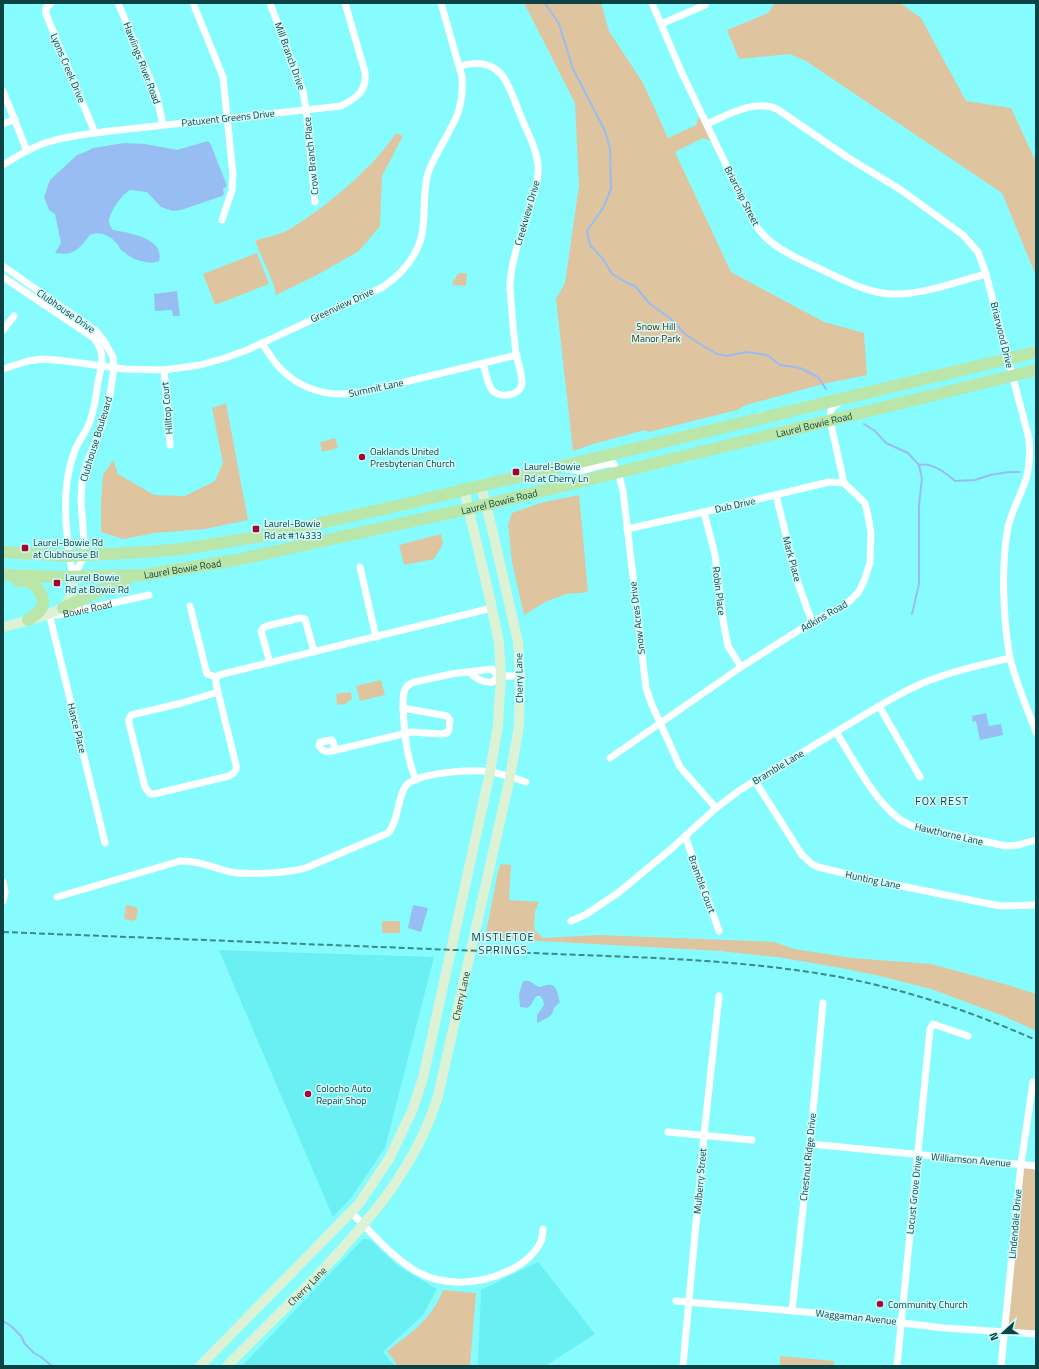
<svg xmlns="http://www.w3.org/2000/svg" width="1039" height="1369" font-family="'Titillium Web',sans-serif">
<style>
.built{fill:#6aeff2}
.green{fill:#dfc59f}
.water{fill:#98bdf2}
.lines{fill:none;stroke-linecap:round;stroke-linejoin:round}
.stream{stroke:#98bdf2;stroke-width:2}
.street{stroke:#fff;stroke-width:7}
.secondary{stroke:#ddf2d4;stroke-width:10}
.primary{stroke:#bbe6aa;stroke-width:12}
.rail{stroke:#3a898b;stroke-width:2;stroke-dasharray:6 3;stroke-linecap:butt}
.poi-dot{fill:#a30530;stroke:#d2fcfd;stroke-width:1.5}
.labels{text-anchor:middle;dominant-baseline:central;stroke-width:3;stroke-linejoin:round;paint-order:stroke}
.street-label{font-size:10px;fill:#0c4244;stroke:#d2fcfd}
.park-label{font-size:10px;fill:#462d00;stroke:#d2fcfd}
.poi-label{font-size:10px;fill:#0c4244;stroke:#d2fcfd;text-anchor:start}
.neighbourhood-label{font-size:11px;letter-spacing:1px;fill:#0c4244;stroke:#d2fcfd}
</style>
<rect width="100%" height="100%" fill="#86fcfe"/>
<g class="built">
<polygon points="219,950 434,957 385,1148 351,1198 333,1217"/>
<polygon points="363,1239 369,1239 398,1266 437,1289 423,1315 383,1352 395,1366 242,1366"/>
<polygon points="538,1262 595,1334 545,1366 478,1366 481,1290"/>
</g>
<g class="green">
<polygon points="524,3 601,3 609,31 643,83 668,138 696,125 699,116 711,141 703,138 675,152 731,272 824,322 864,333 867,375 823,384 746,405 737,410 649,432 645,430 593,444 573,451 556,299 565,283 579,185 575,103"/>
<polygon points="775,3 900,3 921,18 966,101 1011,108 1036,162 1036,276 1002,193 806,61 790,54 739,59 727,30 768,13"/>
<path d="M396,133L403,136L382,176L380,226L359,251L317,275L276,295L273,283L255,241C266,237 280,235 290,229C325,208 374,167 396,133Z"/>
<polygon points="257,253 269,284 215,305 203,274"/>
<polygon points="459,273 467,273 466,286 452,285 453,281"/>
<polygon points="226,403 248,520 205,529 155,533 123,539 101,532 101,501 103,475 113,460 118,474 154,495 185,496 215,481 223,463 212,408"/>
<polygon points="335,438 338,448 322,452 320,442"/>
<polygon points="579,495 588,592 567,594 547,601 524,615 512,562 508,525 512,513 540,503"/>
<polygon points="441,534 443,544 434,559 404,565 399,545"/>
<polygon points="381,680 385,695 360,701 356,686"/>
<polygon points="351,692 352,699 345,704 337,705 336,694"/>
<polygon points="501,864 511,865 509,900 539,902 535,911 534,929 543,938 599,935 774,942 794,949 852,958 931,964 1008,985 1036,994 1036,1031 1006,1017 931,989 880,976 836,967 777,957 720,951 485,938 498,871"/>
<polygon points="126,905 136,907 138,910 136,919 134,921 124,919"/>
<rect x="382" y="921" width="18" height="12"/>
<polygon points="1021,1164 1036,1166 1036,1335 1005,1333"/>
<path d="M443,1290L476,1293L470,1366H398L387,1351C411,1333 432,1319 443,1290Z"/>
<polygon points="780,1356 834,1361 834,1366 780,1366"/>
</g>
<g class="water">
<path d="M208,141L211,145L227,186L223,189L224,194L222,196L181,210L173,211L161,207L147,192L131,190C123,192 109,213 109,221C109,225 111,227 113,230C129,233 165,238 159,261C154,263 151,263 146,262C136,261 129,256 121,250C117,246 121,249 118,245C111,236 101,230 90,235C78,250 74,256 55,253L61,243L55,214L49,210L44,197L50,180L77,155L83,153L93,148L124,143L145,144L177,150Z"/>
<polygon points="177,291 180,316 173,316 172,310 155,311 154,294"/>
<polygon points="986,713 989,726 1001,724 1003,735 980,740 976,721 973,722 972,716"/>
<polygon points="413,905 428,908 421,932 408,928"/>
<path d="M523,981H529L539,987C542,987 545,985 548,985C557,983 558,996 560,1002L554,1008L552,1014L549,1017L537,1023V1015L544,1005L543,1000L540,996H537C532,1000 533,1005 527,1008L520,1007L519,994Z"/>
</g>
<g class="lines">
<g class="stream">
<polyline points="545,3 559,24 573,69 605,131 610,148 611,189 603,208 587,231 590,245 603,259 612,274 627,283 635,286 650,304 670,318 685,334 700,344 717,354 726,356 746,352 767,355 780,365 800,368 818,377 826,389"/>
<path d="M864,424L875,431L886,443L908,453L919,465C932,462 946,473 955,481L975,480L990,475L1009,472H1019"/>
<polyline points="912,614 919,584 919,504 922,479 919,465"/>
<polyline points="3,1321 11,1326 21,1336 25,1344 34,1353 41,1357 52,1366"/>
</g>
<g class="street">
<polyline points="51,3 46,8 46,14 95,133"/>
<polyline points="118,3 156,93 163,125"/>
<polyline points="193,3 223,77 233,175 232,190 222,220"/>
<polyline points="270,3 303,91 306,109 315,202"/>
<path d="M652,3L681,71L753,221C758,229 763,236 771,242C784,253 801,260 816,267C840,278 867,294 894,294C922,295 959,281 986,274"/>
<polyline points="661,24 705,5"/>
<path d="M460,66C471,63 482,62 492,67C496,69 499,72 502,75C511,88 516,105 522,119C527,132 535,145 537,159C538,164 539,169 538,174C533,213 510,249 510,289C512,310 513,332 516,353C518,363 522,373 522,383C521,396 500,399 492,390C487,383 486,372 483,364"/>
<polyline points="3,91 27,151"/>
<polyline points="3,124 15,119"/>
<path d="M707,124C728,115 754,99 777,109L847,157L901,190L963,235L978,252L986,274L1029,439C1030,453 1030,466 1026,479C1021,495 1012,510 1008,527C1001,564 1003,621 1010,658C1016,683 1027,708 1036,732"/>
<path d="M3,165C17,156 32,147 48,142C67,136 89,134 110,131L341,106C357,98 367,91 365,72L345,3"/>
<polyline points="3,266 96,331 104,341 113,357 114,368 109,401 103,423 86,465 82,482 81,500 85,555 73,577"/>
<path d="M3,277L94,338C106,354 102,364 98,382C96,395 95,408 90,421C87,431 79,440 75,450C71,461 68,472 67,483C63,511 68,549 73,577"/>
<polyline points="3,330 14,316"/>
<path d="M262,343C267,351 272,359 278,366C301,391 330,398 363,392L517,355"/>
<path d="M3,369L28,361L43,359L66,361L124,369L164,370L200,365L225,358L247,350L383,287C403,273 420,254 423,228C425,210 423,191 428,173C431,164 436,156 440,148C455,121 464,109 462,77L441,3"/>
<polyline points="164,370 170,445"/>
<polyline points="563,468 580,471 602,465 613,463 618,472 623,491 646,688 652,705 680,767 716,808"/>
<polyline points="776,495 798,583 812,622"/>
<polyline points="704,512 715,555 724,626 728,646 741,667"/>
<polyline points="627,529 704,512 829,482 844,483"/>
<polyline points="360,567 376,637"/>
<polyline points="190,606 207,674 216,677"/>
<polyline points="270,663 261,631 263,628 267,626 300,618 305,619 314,652"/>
<path d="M470,672C475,679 484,683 493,682L498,676"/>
<polyline points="498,676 520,676"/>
<path d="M218,692L236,765C237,772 234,773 229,776L154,794H150L145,787L129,723V719L131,715L182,703Z"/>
<polyline points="218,692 216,683 216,677 219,675 492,608"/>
<polyline points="879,706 920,777"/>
<path d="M836,732C852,757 874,800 897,817C903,822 909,825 916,827L1006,846L1018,845L1036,840"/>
<path d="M336,750L332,740L320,742L319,746C324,753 328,752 336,750L411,732L442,734L447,733L449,730L450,720L447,716L403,708"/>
<polyline points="610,758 741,667 812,622 844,606 858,593 864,581 870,563 871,534 869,521 865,503 844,483 830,420 831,409 841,401"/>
<path d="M416,780C414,774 411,768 410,762C406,749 400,700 405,689C407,685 411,683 415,682L451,674L492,669L498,676"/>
<polyline points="755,781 802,855 812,864 818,867 872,880 985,903 1001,906 1036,905"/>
<polyline points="685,836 719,931"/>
<path id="s1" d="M105,843L49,613L58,615L149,595"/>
<polyline points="3,882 5,892 3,901"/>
<path d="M57,897L180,861C197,860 214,868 231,872C246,875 294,873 308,867L388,833C398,823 397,800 405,787C415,772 474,769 491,772C503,774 515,778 526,782"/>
<path d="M571,921L585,915L618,893L671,849L716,808L740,790L879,706C893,698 908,689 923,683C951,671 981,665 1010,658"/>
<polyline points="668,1132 752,1140"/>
<polyline points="810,1144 1036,1166"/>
<path d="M351,1212C370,1231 389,1254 411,1268C441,1288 480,1285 510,1270C522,1265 536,1253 541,1241C543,1237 542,1232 543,1229"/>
<polyline points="676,1301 828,1314 944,1328 1036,1334"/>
<polyline points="792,1310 810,1144 823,1003"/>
<polyline points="683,1366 704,1135 719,996"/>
<polyline points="897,1366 930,1029 933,1024 968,1036"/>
<polyline points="1001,1366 1021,1164 1033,1082"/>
</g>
<g class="secondary">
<path d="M3,627C17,623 59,614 66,604C72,596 73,586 73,577"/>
<polyline points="200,1366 358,1205 389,1159 412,1111 423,1078 490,772 498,725 499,707 501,676 499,643 490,599 464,490"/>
<path id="s2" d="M227,1366C255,1338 283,1310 311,1282C364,1227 415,1171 438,1096L510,777L519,726L520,676L518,642L492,529L481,486"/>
</g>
<g class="primary">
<polyline points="3,552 69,556 145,552 183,549 262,536 397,506 1036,352"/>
<path id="s3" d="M3,575L59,577L143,575L236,560L468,509L1036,370"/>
<path d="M18,581C22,581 27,581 31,583C38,587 46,599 42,607C40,613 33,616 28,620"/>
<polyline points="63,608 116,583 127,580"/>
</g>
<path class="rail" d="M3,932L657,958C712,961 767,965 822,974C896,986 968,1010 1036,1040"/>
</g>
<g class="poi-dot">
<circle cx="362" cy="457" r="4"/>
<rect x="512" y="468" width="8" height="8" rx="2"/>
<rect x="252" y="525" width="8" height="8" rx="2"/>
<rect x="21" y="544" width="8" height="8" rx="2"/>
<rect x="53" y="579" width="8" height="8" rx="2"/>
<circle cx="308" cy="1094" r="4"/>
<circle cx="880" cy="1304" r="4"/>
</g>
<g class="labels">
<g class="street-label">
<text transform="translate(290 56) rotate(70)">Mill Branch Drive</text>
<text transform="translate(142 63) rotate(69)">Hawlings River Road</text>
<text transform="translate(68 68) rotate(67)">Lyons Creek Drive</text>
<text transform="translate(228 118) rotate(-6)">Patuxent Greens Drive</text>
<text transform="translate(311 156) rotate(-96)">Crow Branch Place</text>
<text transform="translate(742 196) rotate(63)">Briarchip Street</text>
<text transform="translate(527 213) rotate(-74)">Creekview Drive</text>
<text transform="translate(342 305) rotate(-25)">Greenview Drive</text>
<text transform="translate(66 311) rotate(35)">Clubhouse Drive</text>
<text transform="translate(1002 335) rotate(76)">Briarwood Drive</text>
<text transform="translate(376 388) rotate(-12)">Summit Lane</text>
<text transform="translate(167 408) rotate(-95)">Hilltop Court</text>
<text stroke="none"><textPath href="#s3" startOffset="828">Laurel Bowie Road</textPath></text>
<text transform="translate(96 439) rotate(-73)">Clubhouse Boulevard</text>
<text stroke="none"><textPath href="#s3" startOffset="504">Laurel Bowie Road</textPath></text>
<text transform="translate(735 505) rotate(-13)">Dub Drive</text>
<text transform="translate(792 559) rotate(75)">Mark Place</text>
<text stroke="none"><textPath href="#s3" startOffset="180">Laurel Bowie Road</textPath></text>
<text transform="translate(719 591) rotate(83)">Robin Place</text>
<text stroke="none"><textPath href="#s1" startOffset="276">Bowie Road</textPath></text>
<text transform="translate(824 616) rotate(-30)">Adkins Road</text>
<text transform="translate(637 618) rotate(-97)">Snow Acres Drive</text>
<text transform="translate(519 678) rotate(-91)">Cherry Lane</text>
<text transform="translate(77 728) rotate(76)">Hance Place</text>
<text transform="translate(778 767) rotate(-31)">Bramble Lane</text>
<text transform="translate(949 834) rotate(13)">Hawthorne Lane</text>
<text transform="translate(873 880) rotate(12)">Hunting Lane</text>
<text transform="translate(702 884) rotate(70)">Bramble Court</text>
<text stroke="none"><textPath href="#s2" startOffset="449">Cherry Lane</textPath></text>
<text transform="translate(808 1157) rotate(-84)">Chestnut Ridge Drive</text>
<text transform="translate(971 1160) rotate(5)">Williamson Avenue</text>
<text transform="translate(700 1181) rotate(-85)">Mulberry Street</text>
<text transform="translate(914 1195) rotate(-84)">Locust Grove Drive</text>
<text transform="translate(1015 1224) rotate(-85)">Lindendale Drive</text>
<text stroke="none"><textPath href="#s2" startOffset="113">Cherry Lane</textPath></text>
<text transform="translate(856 1317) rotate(6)">Waggaman Avenue</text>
</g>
<g class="park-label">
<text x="656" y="326">Snow Hill<tspan x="656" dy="12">Manor Park</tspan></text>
</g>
<g class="poi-label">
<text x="370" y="451">Oaklands United<tspan x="370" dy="12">Presbyterian Church</tspan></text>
<text x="524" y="466">Laurel-Bowie<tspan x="524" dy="12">Rd at Cherry Ln</tspan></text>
<text x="264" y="523">Laurel-Bowie<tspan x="264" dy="12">Rd at #14333</tspan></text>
<text x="33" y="542">Laurel-Bowie Rd<tspan x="33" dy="12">at Clubhouse Bl</tspan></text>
<text x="65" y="577">Laurel Bowie<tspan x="65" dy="12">Rd at Bowie Rd</tspan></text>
<text x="316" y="1088">Colocho Auto<tspan x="316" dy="12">Repair Shop</tspan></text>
<text x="888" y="1304">Community Church</text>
</g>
<g class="neighbourhood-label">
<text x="942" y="801">FOX REST</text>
<text x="503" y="937">MISTLETOE<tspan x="503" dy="13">SPRINGS</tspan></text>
</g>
</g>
<rect width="1039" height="1369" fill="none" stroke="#0c4244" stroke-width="8"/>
<g transform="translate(1003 1333) rotate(249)" stroke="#d2fcfd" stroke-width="3" paint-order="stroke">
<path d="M0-3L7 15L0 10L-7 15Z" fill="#0c4244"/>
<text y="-6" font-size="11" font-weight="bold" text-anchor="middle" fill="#0c4244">N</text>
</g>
</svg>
